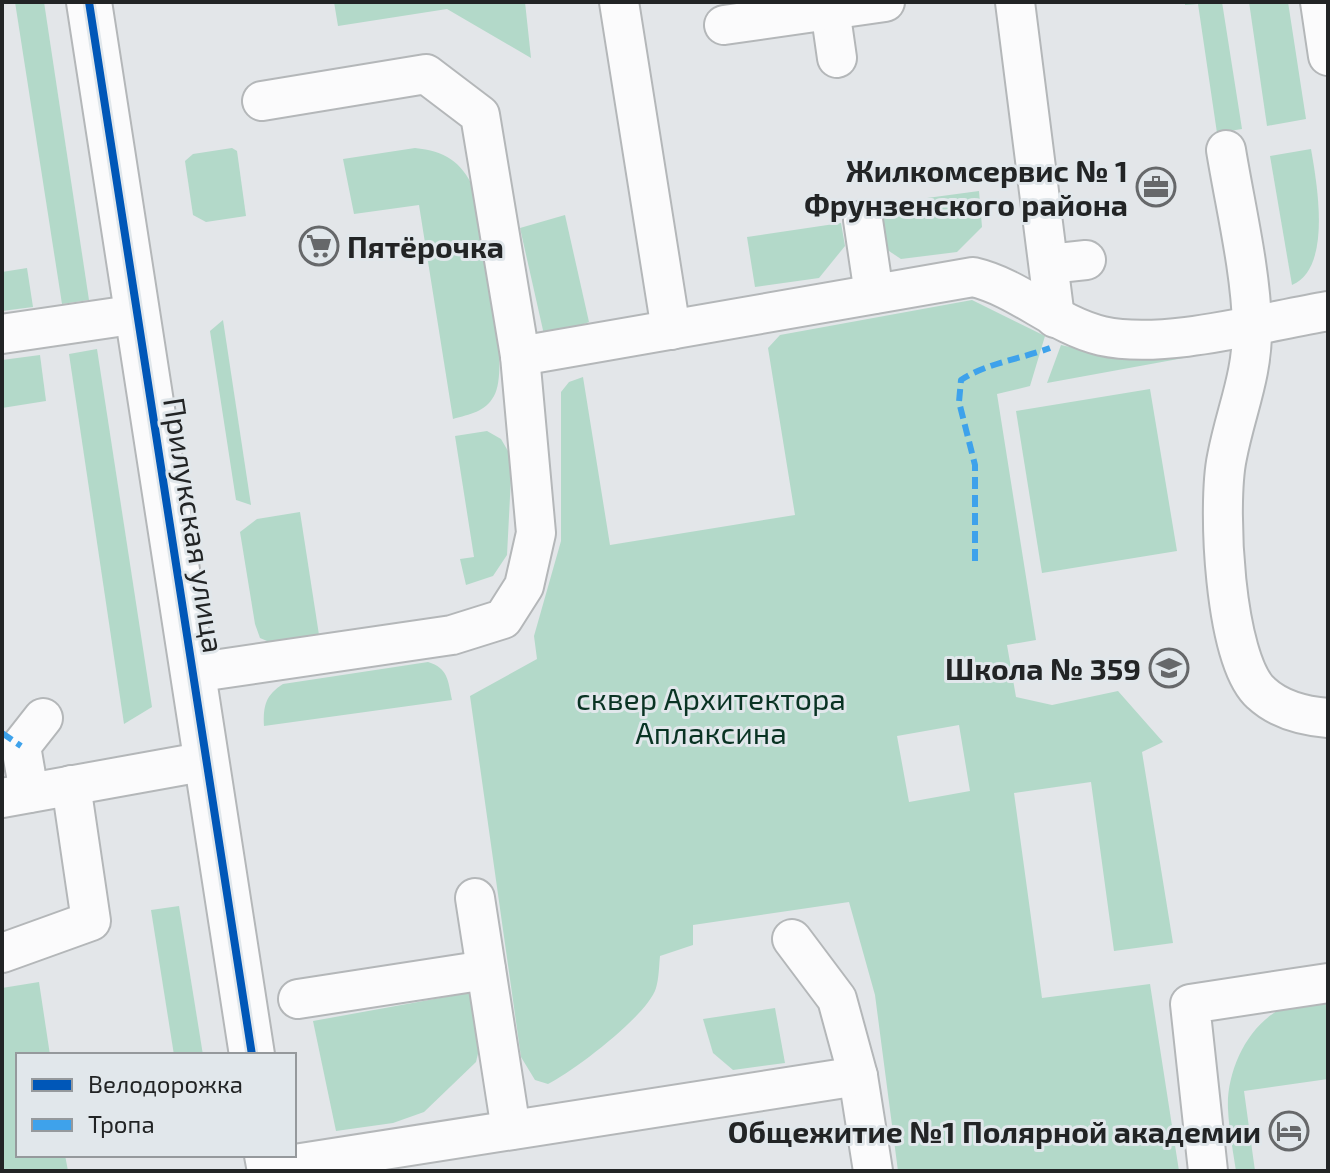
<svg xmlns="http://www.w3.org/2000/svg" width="1330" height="1173" font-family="'Exo 2',sans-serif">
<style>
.green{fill:#b3d9c9;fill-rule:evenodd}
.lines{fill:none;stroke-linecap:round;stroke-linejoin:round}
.service-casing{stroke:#b4b7b9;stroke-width:42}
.minor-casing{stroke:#b4b7b9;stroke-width:48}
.service{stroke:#fbfbfc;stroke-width:38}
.minor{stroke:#fbfbfc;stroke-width:44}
.quiet{stroke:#3ea2eb;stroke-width:6;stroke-dasharray:12 6;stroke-linecap:butt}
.cycleway-casing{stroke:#e1e7eb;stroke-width:13}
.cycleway{stroke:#0057b8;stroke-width:8}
.labels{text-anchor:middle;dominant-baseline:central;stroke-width:6;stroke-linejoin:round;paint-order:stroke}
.poi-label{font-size:30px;font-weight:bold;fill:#222425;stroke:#e1e7eb;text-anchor:end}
.street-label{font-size:30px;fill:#222425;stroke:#e1e7eb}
.park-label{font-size:30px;fill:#093323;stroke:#e1e7eb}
</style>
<rect width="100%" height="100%" fill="#e3e6e9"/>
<g class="green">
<polygon points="15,2 44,2 89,300 62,304"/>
<polygon points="334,2 525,2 531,58 447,9 338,26"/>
<polygon points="1185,2 1222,2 1242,129 1217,133 1198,4 1185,5"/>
<polygon points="1249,2 1288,2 1306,119 1267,126"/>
<polygon points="232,148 237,151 246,216 206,222 193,215 185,161 193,154"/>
<path d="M415,148C445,151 461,161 474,189C480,231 512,364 494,396C485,412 470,414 453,419L419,205L354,214L343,159Z"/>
<path d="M1311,149C1319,194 1330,269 1292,285L1270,156Z"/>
<polygon points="979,191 982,227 957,252 901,259 886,249 881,217 929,209 927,198"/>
<polygon points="565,215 589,322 545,339 520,228"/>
<polygon points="841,223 845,246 819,278 755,287 747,237"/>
<polygon points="27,268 33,307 2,311 2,272"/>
<path d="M972,300L1045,336L1030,386L997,394L1036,640L1007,645L1016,697L1052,705L1118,691L1163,742L1142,752L1173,943L1114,951L1091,782L1014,793L1042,998L1150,984L1179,1171H898L875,995L849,902L693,925V945L660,956C659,966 659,978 656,988C648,1015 574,1071 548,1084L535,1080L521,1057L470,696L537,659L534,636L561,541V392L569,382L583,377L610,545L795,515L768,348L780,335ZM959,725L970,791L909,802L897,736Z"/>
<polygon points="223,320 251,505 236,500 210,331"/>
<path d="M1061,345C1113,357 1158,358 1211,353L1047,383Z"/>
<polygon points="97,349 152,707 124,724 69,354"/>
<polygon points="40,355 46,401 2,408 2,360"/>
<polygon points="1150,389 1177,551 1042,573 1016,411"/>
<polygon points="487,431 501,439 512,458 507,555 493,576 466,585 460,559 474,557 455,436"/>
<polygon points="300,512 319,635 274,644 260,638 255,624 240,532 257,519"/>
<path d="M428,662C448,668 448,680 452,700L264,726C263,705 266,695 283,684Z"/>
<polygon points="179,906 203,1055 174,1055 151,910"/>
<polygon points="39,982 50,1055 18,1055 18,1155 65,1155 68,1171 2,1171 2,988"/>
<polygon points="473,992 481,1041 476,1062 424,1112 393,1123 336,1131 313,1021"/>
<path d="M1328,1000V1079L1244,1091L1255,1171H1236C1233,1151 1229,1130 1228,1109C1226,1069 1251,1017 1291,1005C1302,1001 1316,1002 1328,1000Z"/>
<polygon points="775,1008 785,1063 733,1070 713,1053 703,1019"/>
</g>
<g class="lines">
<g class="service-casing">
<g id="service">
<polyline points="619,2 671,330"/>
<polyline points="829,2 837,58"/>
<polyline points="1015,2 1055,318"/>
<polyline points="1320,2 1328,56"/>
<polyline points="724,25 885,2"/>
<path d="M1226,150C1235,205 1251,271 1252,326C1253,375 1236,410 1227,457C1217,504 1224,660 1261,693C1279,710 1305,716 1328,718"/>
<polyline points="863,220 874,294"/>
<polyline points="1049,264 1086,260"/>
<polyline points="2,334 138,314"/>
<path d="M520,356L973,277C1020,288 1055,325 1102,336C1165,350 1263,322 1328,311"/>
<polyline points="193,673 452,635 503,619 524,586 536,533 520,356 480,115 426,74 262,101"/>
<polyline points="29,793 21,746 43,718"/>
<polyline points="2,798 207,761"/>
<polyline points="475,898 511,1130"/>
<polyline points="792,939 837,999 858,1076 873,1171"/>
<polyline points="2,953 91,921 71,785"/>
<polyline points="298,999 486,970"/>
<polyline points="269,1168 858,1076"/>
<polyline points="1208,1171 1190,1004 1328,983"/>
</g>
</g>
<g class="minor-casing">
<g id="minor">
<polyline points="89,2 252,1055"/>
<polyline points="267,1155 270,1171"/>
</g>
</g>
<use href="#service" class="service"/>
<use href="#minor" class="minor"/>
<g class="quiet">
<path d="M975,561V465L959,402L961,380C987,363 1020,359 1050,348"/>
<polyline points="2,733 21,746"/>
</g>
<g class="cycleway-casing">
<polyline id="cycleway" points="89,2 252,1055"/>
</g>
<use href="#cycleway" class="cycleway"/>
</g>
<defs>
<g id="office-ring" transform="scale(2)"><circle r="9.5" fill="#e1e7eb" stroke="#66686a" stroke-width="1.5"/><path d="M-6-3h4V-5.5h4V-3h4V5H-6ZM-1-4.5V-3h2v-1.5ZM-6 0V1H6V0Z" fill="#66686a"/></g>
<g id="supermarket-ring" transform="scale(2)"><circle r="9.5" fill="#e1e7eb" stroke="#66686a" stroke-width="1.5"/><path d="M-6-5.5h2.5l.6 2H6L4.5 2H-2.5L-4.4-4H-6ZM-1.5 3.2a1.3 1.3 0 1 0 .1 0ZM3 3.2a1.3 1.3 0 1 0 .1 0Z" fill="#66686a"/></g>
<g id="school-ring" transform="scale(2)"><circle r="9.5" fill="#e1e7eb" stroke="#66686a" stroke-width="1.5"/><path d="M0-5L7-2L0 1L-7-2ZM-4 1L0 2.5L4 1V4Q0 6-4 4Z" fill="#66686a"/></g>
<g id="hotel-ring" transform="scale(2)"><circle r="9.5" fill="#e1e7eb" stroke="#66686a" stroke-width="1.5"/><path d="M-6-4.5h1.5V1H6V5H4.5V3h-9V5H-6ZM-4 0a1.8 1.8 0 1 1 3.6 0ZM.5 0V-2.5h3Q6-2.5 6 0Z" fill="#66686a"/></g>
</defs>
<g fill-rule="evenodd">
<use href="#office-ring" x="1156" y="187"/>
<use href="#supermarket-ring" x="319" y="246"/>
<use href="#school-ring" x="1169" y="668"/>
<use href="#hotel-ring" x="1289" y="1131"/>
</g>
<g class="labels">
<g class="poi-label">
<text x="1128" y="170">Жилкомсервис № 1<tspan x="1128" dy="34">Фрунзенского района</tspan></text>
<text x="347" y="246" text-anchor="start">Пятёрочка</text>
<text x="1141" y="668">Школа № 359</text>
<text x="1261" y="1131">Общежитие №1 Полярной академии</text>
</g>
<g class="street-label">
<text transform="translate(195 525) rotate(81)">Прилукская улица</text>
</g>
<g class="park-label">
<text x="711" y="698">сквер Архитектора<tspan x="711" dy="34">Аплаксина</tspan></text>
</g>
</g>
<rect width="1330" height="1173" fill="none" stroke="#222425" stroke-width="8"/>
<rect x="16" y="1053" width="280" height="104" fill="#e1e7eb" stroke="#95999c" stroke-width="2"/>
<rect x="32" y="1079" width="40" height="12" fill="#0057b8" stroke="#95999c" stroke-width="2"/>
<text x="88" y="1093" font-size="24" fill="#222425">Велодорожка</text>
<rect x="32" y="1119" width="40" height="12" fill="#3ea2eb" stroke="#95999c" stroke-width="2"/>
<text x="88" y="1133" font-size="24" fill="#222425">Тропа</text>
</svg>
